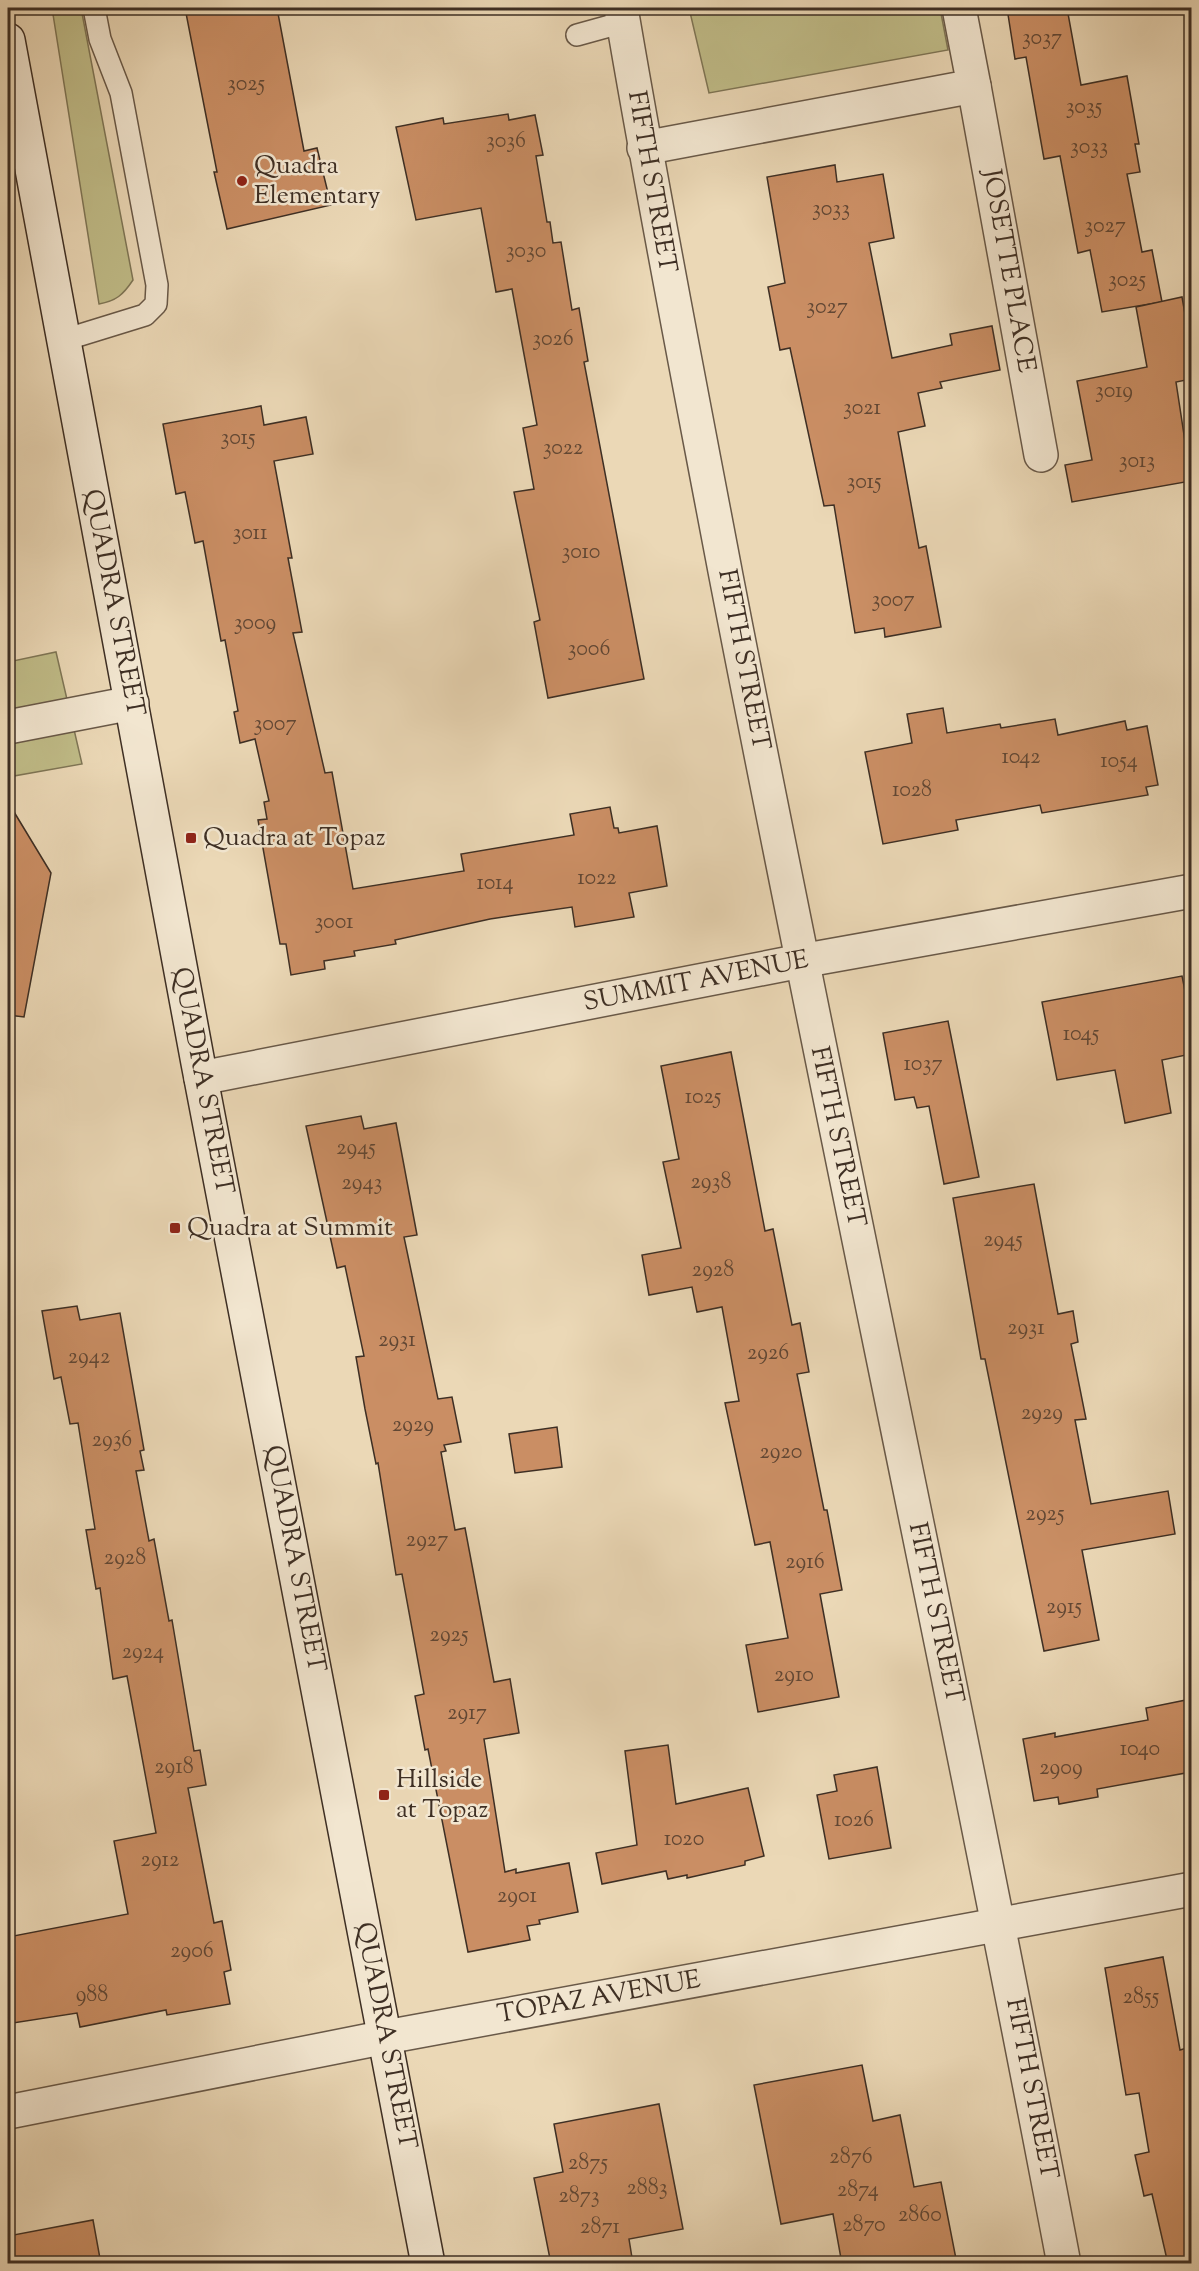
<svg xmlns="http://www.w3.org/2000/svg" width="1199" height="2271" font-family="'Sorts Mill Goudy',serif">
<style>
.green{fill:#c0bc88;stroke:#7f7656;stroke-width:1.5}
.building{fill:#ca8e64;stroke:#3e2f24;stroke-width:1.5}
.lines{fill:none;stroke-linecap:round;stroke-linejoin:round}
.lane-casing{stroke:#695948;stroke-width:24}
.street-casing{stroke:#695948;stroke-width:36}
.secondary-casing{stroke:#3e2f24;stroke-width:36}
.lane{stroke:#f2e6d0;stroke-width:21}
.street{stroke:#f2e6d0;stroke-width:33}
.secondary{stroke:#f2e6d0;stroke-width:33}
.poi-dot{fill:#8f2418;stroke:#f2e6d0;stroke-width:2}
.labels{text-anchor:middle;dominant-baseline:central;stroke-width:5;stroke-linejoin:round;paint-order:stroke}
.number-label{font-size:22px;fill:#614734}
.poi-label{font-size:26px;fill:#3e2f24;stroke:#f2e6d0;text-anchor:start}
.street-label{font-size:26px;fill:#3e2f24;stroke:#f2e6d0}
</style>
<rect width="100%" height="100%" fill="#ebd8b6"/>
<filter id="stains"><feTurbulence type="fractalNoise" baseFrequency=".00333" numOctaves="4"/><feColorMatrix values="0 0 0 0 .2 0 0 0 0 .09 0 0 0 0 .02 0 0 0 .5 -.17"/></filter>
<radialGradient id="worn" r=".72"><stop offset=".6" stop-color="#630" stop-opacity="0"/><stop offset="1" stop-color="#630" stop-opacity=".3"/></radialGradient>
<g class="green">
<path d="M52,8H81L133,280C123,295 116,301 99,304Z"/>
<polygon points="689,8 940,8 948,50 709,93"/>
<polygon points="56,652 82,764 8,777 8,662"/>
</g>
<g class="building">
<polygon points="185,8 277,8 304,151 317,148 331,205 227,229 214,172 217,172"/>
<polygon points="1007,8 1067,8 1081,85 1127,76 1139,144 1135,144 1140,172 1127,174 1142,252 1152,250 1162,302 1102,312 1090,250 1078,253 1060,156 1044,159 1026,57 1015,59"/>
<polygon points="508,114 509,120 535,115 543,155 536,156 547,222 550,222 553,243 561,242 572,310 579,308 588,361 584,362 644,679 548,698 534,622 540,620 514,492 534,489 523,428 537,425 512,289 496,292 481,208 416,220 396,127 443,118 444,124"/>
<polygon points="835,165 837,182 883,174 894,238 869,243 892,358 952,345 950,334 992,326 1000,370 940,382 942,388 918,393 925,426 898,432 919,548 926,546 941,627 885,637 884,628 855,633 834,505 824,506 790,348 780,350 768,287 785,283 767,177"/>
<polygon points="1182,297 1191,348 1191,379 1176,382 1191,481 1072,502 1065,465 1092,460 1077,381 1147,367 1136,307"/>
<polygon points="261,406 264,425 306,417 313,454 274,461 292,558 288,558 302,632 293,633 325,773 332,772 353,889 464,871 461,854 574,835 570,814 610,807 614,828 618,828 619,833 657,826 667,886 629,893 634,917 575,927 572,907 490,919 395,940 396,944 354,951 355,956 324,961 325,969 291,975 286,944 280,944 258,820 267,819 264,802 269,801 255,739 240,743 234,712 238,711 225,640 221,641 203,541 195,543 185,492 176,494 163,424"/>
<polygon points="943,708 947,733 1000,724 1001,728 1055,719 1058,735 1125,721 1127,730 1147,726 1158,785 1146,787 1148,795 1042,813 1040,805 956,820 958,830 883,844 865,752 912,743 907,714"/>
<polygon points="8,802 51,873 24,1017 8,1015"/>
<polygon points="1182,976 1191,1020 1191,1054 1162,1060 1171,1113 1125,1123 1115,1070 1057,1080 1042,1002"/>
<polygon points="948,1021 979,1177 944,1184 929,1106 917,1108 914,1097 895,1100 883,1033"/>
<polygon points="731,1052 765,1231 773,1229 792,1325 800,1323 809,1372 797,1374 824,1510 827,1510 842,1590 820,1594 839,1697 758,1712 746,1645 788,1638 770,1542 755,1545 725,1403 739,1401 722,1307 697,1312 692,1287 649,1295 642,1255 681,1248 663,1162 679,1159 661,1066"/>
<polygon points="361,1116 364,1129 396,1123 417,1235 404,1237 438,1399 452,1397 461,1442 444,1445 446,1451 441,1452 455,1530 465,1528 494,1682 510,1679 519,1733 484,1739 505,1872 516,1869 516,1873 569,1863 578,1912 539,1920 540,1924 527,1926 530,1940 468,1952 428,1749 425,1750 415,1696 424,1694 402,1574 396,1575 378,1463 376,1464 365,1409 356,1357 364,1356 345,1266 337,1268 306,1126"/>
<polygon points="1034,1184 1058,1314 1073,1311 1078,1342 1071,1344 1086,1419 1075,1420 1091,1504 1168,1491 1175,1534 1082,1550 1099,1640 1044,1651 985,1359 981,1359 953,1198"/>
<polygon points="77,1306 80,1320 120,1313 144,1450 140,1451 144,1470 136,1471 149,1541 154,1539 169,1621 172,1620 194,1751 200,1750 206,1785 188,1788 214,1923 222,1921 231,1970 224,1972 230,2004 167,2015 166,2010 80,2027 77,2013 13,2023 12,2021 8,2021 8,1937 128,1914 114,1841 156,1833 127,1676 113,1679 100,1588 96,1589 86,1530 95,1529 78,1423 70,1424 61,1377 54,1379 42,1311"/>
<polygon points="557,1427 562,1467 515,1473 509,1434"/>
<polygon points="1191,1699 1191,1772 1097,1789 1098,1797 1059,1804 1058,1797 1034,1801 1023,1739 1055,1733 1055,1737 1148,1720 1146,1708"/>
<polygon points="668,1745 676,1804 748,1788 764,1856 745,1861 745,1865 687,1878 687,1875 668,1879 666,1871 602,1884 596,1853 637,1845 625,1751"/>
<polygon points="877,1767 891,1848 829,1859 817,1795 837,1791 834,1775"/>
<polygon points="1163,1957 1180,2050 1187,2048 1191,2076 1191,2264 1168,2264 1152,2194 1144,2196 1135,2155 1149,2152 1139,2093 1126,2095 1105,1968"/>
<polygon points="862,2065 873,2121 900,2115 914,2187 941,2182 957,2264 842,2264 833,2214 781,2224 754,2085"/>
<polygon points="659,2104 683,2229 629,2239 633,2264 551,2264 534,2178 563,2172 554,2124"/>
<polygon points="93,2220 101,2264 8,2264 8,2236"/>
</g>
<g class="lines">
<g class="lane-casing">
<g id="lane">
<polyline points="577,35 624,22"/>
<polyline points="64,340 145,315 156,304 157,285 121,93 100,39 94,8"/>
</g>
</g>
<g class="street-casing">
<g id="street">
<path d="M621,8C653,198 690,386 726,576C835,1139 957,1700 1064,2264"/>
<polyline points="974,86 1041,455"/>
<polyline points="644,148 974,86 959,8"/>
<polyline points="8,727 132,703"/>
<polyline points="201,1078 801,961 1192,891"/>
<polyline points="8,2112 386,2037 1192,1889"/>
</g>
</g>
<g class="secondary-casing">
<polyline id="secondary" points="8,40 198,1063 428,2264"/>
</g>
<use href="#lane" class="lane"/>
<use href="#street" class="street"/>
<use href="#secondary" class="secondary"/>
</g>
<g class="poi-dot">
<circle cx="242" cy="181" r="6"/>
<rect x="185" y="832" width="12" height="12" rx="3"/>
<rect x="169" y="1222" width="12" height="12" rx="3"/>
<rect x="378" y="1789" width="12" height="12" rx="3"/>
</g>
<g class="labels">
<g class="number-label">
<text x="1042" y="39">3037</text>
<text x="246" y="85">3025</text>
<text x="1084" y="108">3035</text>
<text x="506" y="142">3036</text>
<text x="1089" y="148">3033</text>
<text x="831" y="210">3033</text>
<text x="1105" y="227">3027</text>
<text x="526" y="252">3030</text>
<text x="1127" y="281">3025</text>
<text x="827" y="308">3027</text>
<text x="553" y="340">3026</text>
<text x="1114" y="392">3019</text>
<text x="862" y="409">3021</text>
<text x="238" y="439">3015</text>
<text x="563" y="449">3022</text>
<text x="1137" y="462">3013</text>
<text x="864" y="483">3015</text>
<text x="250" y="534">3011</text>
<text x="581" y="553">3010</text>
<text x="893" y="601">3007</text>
<text x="255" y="624">3009</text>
<text x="589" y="650">3006</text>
<text x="275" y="725">3007</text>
<text x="1021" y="758">1042</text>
<text x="1119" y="762">1054</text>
<text x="912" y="791">1028</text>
<text x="597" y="879">1022</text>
<text x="495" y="884">1014</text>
<text x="334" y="923">3001</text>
<text x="1081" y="1035">1045</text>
<text x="923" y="1065">1037</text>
<text x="703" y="1098">1025</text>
<text x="356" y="1149">2945</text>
<text x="711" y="1183">2938</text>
<text x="362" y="1184">2943</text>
<text x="1003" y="1241">2945</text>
<text x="713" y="1271">2928</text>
<text x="1026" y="1329">2931</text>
<text x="397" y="1341">2931</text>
<text x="768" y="1354">2926</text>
<text x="89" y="1358">2942</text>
<text x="1042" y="1414">2929</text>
<text x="413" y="1426">2929</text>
<text x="112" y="1441">2936</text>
<text x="781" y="1453">2920</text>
<text x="1045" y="1515">2925</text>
<text x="427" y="1541">2927</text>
<text x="125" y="1559">2928</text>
<text x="805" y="1563">2916</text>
<text x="1064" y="1608">2915</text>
<text x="449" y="1636">2925</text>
<text x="143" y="1653">2924</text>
<text x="794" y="1676">2910</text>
<text x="467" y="1714">2917</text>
<text x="1140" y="1750">1040</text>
<text x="174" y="1768">2918</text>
<text x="1061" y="1769">2909</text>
<text x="854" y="1821">1026</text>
<text x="684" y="1840">1020</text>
<text x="160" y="1861">2912</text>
<text x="517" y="1897">2901</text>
<text x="192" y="1952">2906</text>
<text x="92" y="1996">988</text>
<text x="1141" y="1998">2855</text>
<text x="851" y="2158">2876</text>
<text x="588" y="2164">2875</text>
<text x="647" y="2189">2883</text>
<text x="858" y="2191">2874</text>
<text x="579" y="2197">2873</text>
<text x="920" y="2216">2860</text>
<text x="864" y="2226">2870</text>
<text x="600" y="2228">2871</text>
</g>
<g class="poi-label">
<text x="254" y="166">Quadra<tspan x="254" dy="30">Elementary</tspan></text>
<text x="203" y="838">Quadra at Topaz</text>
<text x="187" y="1228">Quadra at Summit</text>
<text x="396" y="1780">Hillside<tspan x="396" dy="30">at Topaz</tspan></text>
</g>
<g class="street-label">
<text transform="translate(651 182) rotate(80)">FIFTH STREET</text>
<text transform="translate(1008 271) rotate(80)">JOSETTE PLACE</text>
<text transform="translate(113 603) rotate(79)">QUADRA STREET</text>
<text transform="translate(743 660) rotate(79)">FIFTH STREET</text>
<text transform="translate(696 982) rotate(-11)">SUMMIT AVENUE</text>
<text transform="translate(202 1081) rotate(79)">QUADRA STREET</text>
<text transform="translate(837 1137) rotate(78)">FIFTH STREET</text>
<text transform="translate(294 1559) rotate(79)">QUADRA STREET</text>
<text transform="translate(935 1613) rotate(78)">FIFTH STREET</text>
<text transform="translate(599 1998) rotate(-10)">TOPAZ AVENUE</text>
<text transform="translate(385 2036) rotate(79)">QUADRA STREET</text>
<text transform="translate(1031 2089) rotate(79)">FIFTH STREET</text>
</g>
</g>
<rect width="1199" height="2271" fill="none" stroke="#ebd8b6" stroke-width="30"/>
<rect x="9" y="9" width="1181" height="2253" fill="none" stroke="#3e2f24" stroke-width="3"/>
<rect x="15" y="15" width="1169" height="2241" fill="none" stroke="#3e2f24" stroke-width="1.5"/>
<rect width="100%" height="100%" filter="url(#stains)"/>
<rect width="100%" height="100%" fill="url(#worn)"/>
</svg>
